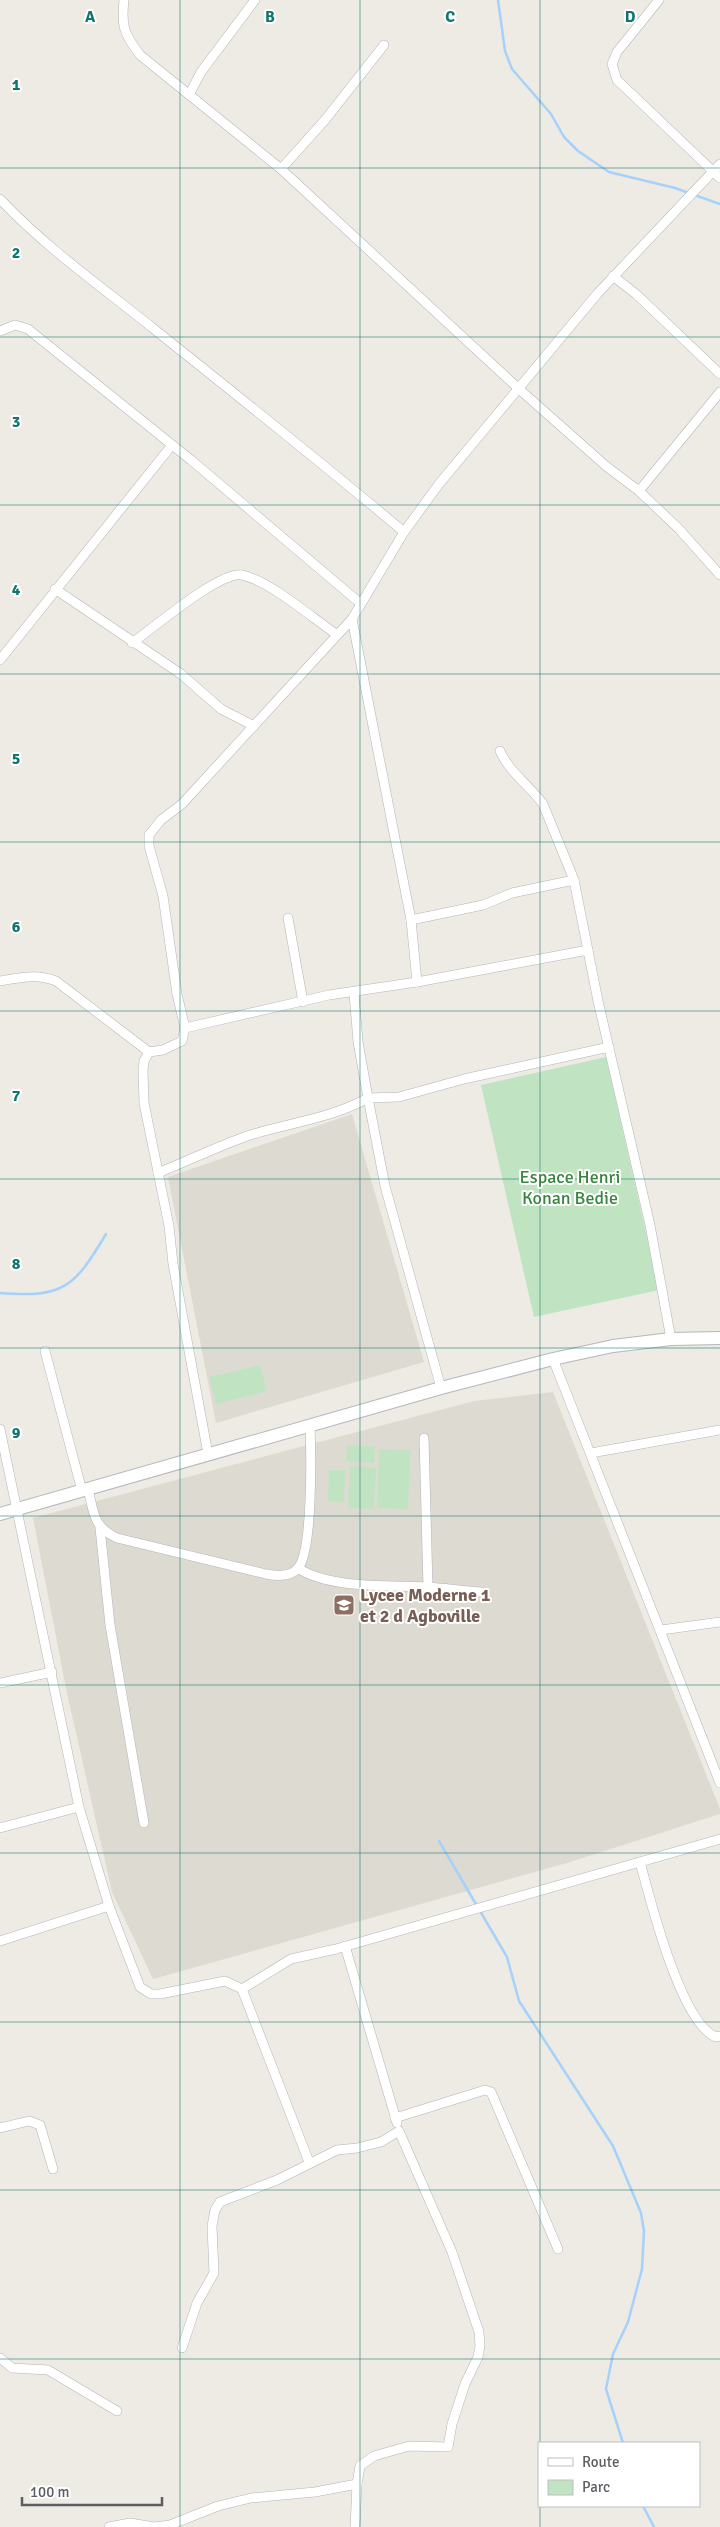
<svg xmlns="http://www.w3.org/2000/svg" width="720" height="2527" font-family="Signika,sans-serif">
<style>
.education{fill:#dddad1}
.green{fill:#c0e4c2}
.lines{fill:none;stroke-linecap:round;stroke-linejoin:round}
.stream{stroke:#a5d1fb;stroke-width:2.5}
.street-casing{stroke:#b3b5ba;stroke-width:10}
.secondary-casing{stroke:#b4b7bd;stroke-width:14}
.street{stroke:#fff;stroke-width:9}
.secondary{stroke:#fff;stroke-width:12}
.grid{fill:none;stroke:#0f766e;stroke-width:1;stroke-opacity:0.55}
.labels{text-anchor:middle;dominant-baseline:central;stroke-width:4;stroke-linejoin:round;paint-order:stroke}
.park-label{font-size:18px;fill:#398440;stroke:#fff}
.education-label{font-size:18px;font-weight:bold;fill:#785e54;stroke:#fff;text-anchor:start}
.grid-label{font-size:16px;text-anchor:middle;font-weight:bold;fill:#0f766e;stroke:#fff;stroke-width:4;stroke-linejoin:round;paint-order:stroke}
</style>
<rect width="100%" height="100%" fill="#edebe3"/>
<g class="education">
<polygon points="352,1114 424,1362 216,1423 168,1177"/>
<polygon points="553,1392 720,1809 720,1814 567,1863 153,1979 112,1892 67,1693 33,1518 474,1401"/>
</g>
<g class="green">
<polygon points="606,1057 659,1290 534,1317 481,1085"/>
<polygon points="260,1365 267,1391 216,1404 209,1377"/>
<polygon points="347,1445 375,1447 374,1463 346,1461"/>
<polygon points="379,1449 410,1450 408,1509 377,1508"/>
<polygon points="350,1466 376,1468 374,1509 348,1508"/>
<polygon points="329,1470 345,1470 344,1502 328,1501"/>
</g>
<g class="lines">
<g class="stream">
<polyline points="498,0 505,51 512,69 551,114 564,137 578,151 609,172 675,188 720,204"/>
<path d="M0,1293C63,1298 74,1288 106,1234"/>
<polyline points="439,1841 477,1906"/>
<polyline points="480,1911 507,1957 519,2001 613,2146 641,2213 644,2231 642,2269 628,2322 613,2354 606,2389 623,2443"/>
<polyline points="643,2506 654,2527"/>
</g>
<g class="street-casing">
<g id="street">
<path d="M124,0C121,26 124,34 140,55L281,169L519,389L606,466L639,491L679,529L720,575"/>
<polyline points="659,0 617,52 612,64 617,80 720,178"/>
<polyline points="189,95 201,72 255,0"/>
<polyline points="281,169 325,120 384,45"/>
<path d="M0,199C46,248 102,287 154,329C238,396 322,463 404,532"/>
<polyline points="613,276 636,294 720,374"/>
<polyline points="0,331 15,325 28,329 191,460 360,603"/>
<polyline points="639,491 720,392"/>
<polyline points="55,589 181,674 221,709 254,726"/>
<polyline points="352,619 411,920 417,982"/>
<path d="M132,643C152,629 221,570 242,575C270,581 311,617 336,634"/>
<polyline points="0,660 172,445"/>
<path d="M500,751C510,773 529,785 543,804L574,880L598,1001L650,1225L671,1339"/>
<polyline points="288,918 303,1002"/>
<polyline points="411,920 483,905 512,893 574,880"/>
<path d="M0,981C20,978 36,973 56,981L149,1052"/>
<polyline points="185,1028 329,995 417,982 588,950"/>
<path d="M158,1173C187,1161 217,1147 247,1136C287,1123 330,1119 368,1098L358,1042L354,993"/>
<polyline points="45,1351 82,1491"/>
<polyline points="553,1359 720,1783"/>
<polyline points="441,1388 385,1186 368,1098 399,1097 464,1079 609,1047"/>
<polyline points="0,1429 79,1807 109,1906 140,1987 151,1994 160,1994 225,1981 242,1989 309,2162"/>
<polyline points="424,1438 428,1587"/>
<polyline points="591,1453 720,1430"/>
<polyline points="208,1454 173,1264 169,1226 144,1103 143,1071 144,1061 149,1052 163,1050 182,1041 185,1028 177,994 163,896 149,846 149,835 161,820 182,804 352,619 404,532 439,484 598,293 720,164"/>
<path d="M88,1489C94,1513 93,1527 117,1538L266,1574C276,1576 291,1577 298,1568C313,1551 311,1451 310,1426"/>
<polyline points="100,1528 110,1625 144,1823"/>
<path d="M298,1568C329,1589 390,1585 427,1587C445,1588 463,1591 481,1592"/>
<polyline points="661,1630 720,1622"/>
<polyline points="0,1683 52,1672"/>
<polyline points="0,1828 79,1807"/>
<path d="M640,1862C650,1899 681,2024 716,2037L720,2036"/>
<polyline points="0,1941 109,1906"/>
<polyline points="345,1946 397,2123"/>
<polyline points="242,1989 291,1959 336,1949 720,1839"/>
<polyline points="395,2118 485,2090 491,2092 558,2249"/>
<polyline points="0,2128 29,2121 40,2125 53,2169"/>
<polyline points="0,2358 12,2368 48,2370 117,2411"/>
<polyline points="109,2527 130,2523 154,2527 170,2525 218,2506 251,2498 315,2492 357,2484 360,2466 374,2456 409,2446 448,2447 452,2424 465,2384 478,2357 480,2346 479,2332 452,2252 399,2131 381,2142 357,2148 337,2150 277,2180 220,2202 215,2210 212,2226 214,2273 197,2303 182,2348"/>
<polyline points="355,2527 357,2484"/>
</g>
</g>
<g class="secondary-casing">
<polyline id="secondary" points="0,1514 441,1388 553,1359 613,1346 671,1339 720,1338"/>
</g>
<use href="#street" class="street"/>
<use href="#secondary" class="secondary"/>
</g>
<path class="grid" d="M180,0V2527M360,0V2527M540,0V2443M0,168H720M0,337H720M0,505H720M0,674H720M0,842H720M0,1011H720M0,1179H720M0,1348H720M0,1516H720M0,1685H720M0,1853H720M0,2022H720M0,2190H720M0,2359H720M540,2506V2527"/>
<defs>
<g id="school-square" transform="scale(1.125)"><rect x="-9" y="-9" width="18" height="18" rx="4" fill="#8d6e63" stroke="#fff"/><path d="M0-5L7-2L0 1L-7-2ZM-4 1L0 2.5L4 1V4Q0 6-4 4Z" fill="#fff"/></g>
</defs>
<g fill-rule="evenodd">
<use href="#school-square" x="344" y="1605"/>
</g>
<g class="labels">
<g class="park-label">
<text x="570" y="1177">Espace Henri<tspan x="570" dy="21">Konan Bedie</tspan></text>
</g>
<g class="education-label">
<text x="360" y="1595">Lycee Moderne 1<tspan x="360" dy="21">et 2 d Agboville</tspan></text>
</g>
</g>
<g class="grid-label">
<text x="90" y="22">A</text>
<text x="270" y="22">B</text>
<text x="450" y="22">C</text>
<text x="630" y="22">D</text>
<text x="16" y="90">1</text>
<text x="16" y="258">2</text>
<text x="16" y="427">3</text>
<text x="16" y="595">4</text>
<text x="16" y="764">5</text>
<text x="16" y="932">6</text>
<text x="16" y="1101">7</text>
<text x="16" y="1269">8</text>
<text x="16" y="1438">9</text>
</g>
<rect x="538" y="2442" width="162" height="65" fill="#ffffff" stroke="#bdbfc1"/>
<rect x="548" y="2458" width="25" height="8" fill="#ffffff" stroke="#bdbfc1"/>
<text x="582" y="2467" font-size="15" fill="#5b5e63">Route</text>
<rect x="548" y="2480" width="25" height="15" fill="#c0e4c2" stroke="#bdbfc1"/>
<text x="582" y="2492" font-size="15" fill="#5b5e63">Parc</text>
<path d="M22 2497v8h140v-8" fill="none" stroke="#5b5e63" stroke-width="2.5"/>
<text x="30" y="2497" font-size="15" fill="#5b5e63" stroke="#ffffff" stroke-width="4" paint-order="stroke">100 m</text>
</svg>
